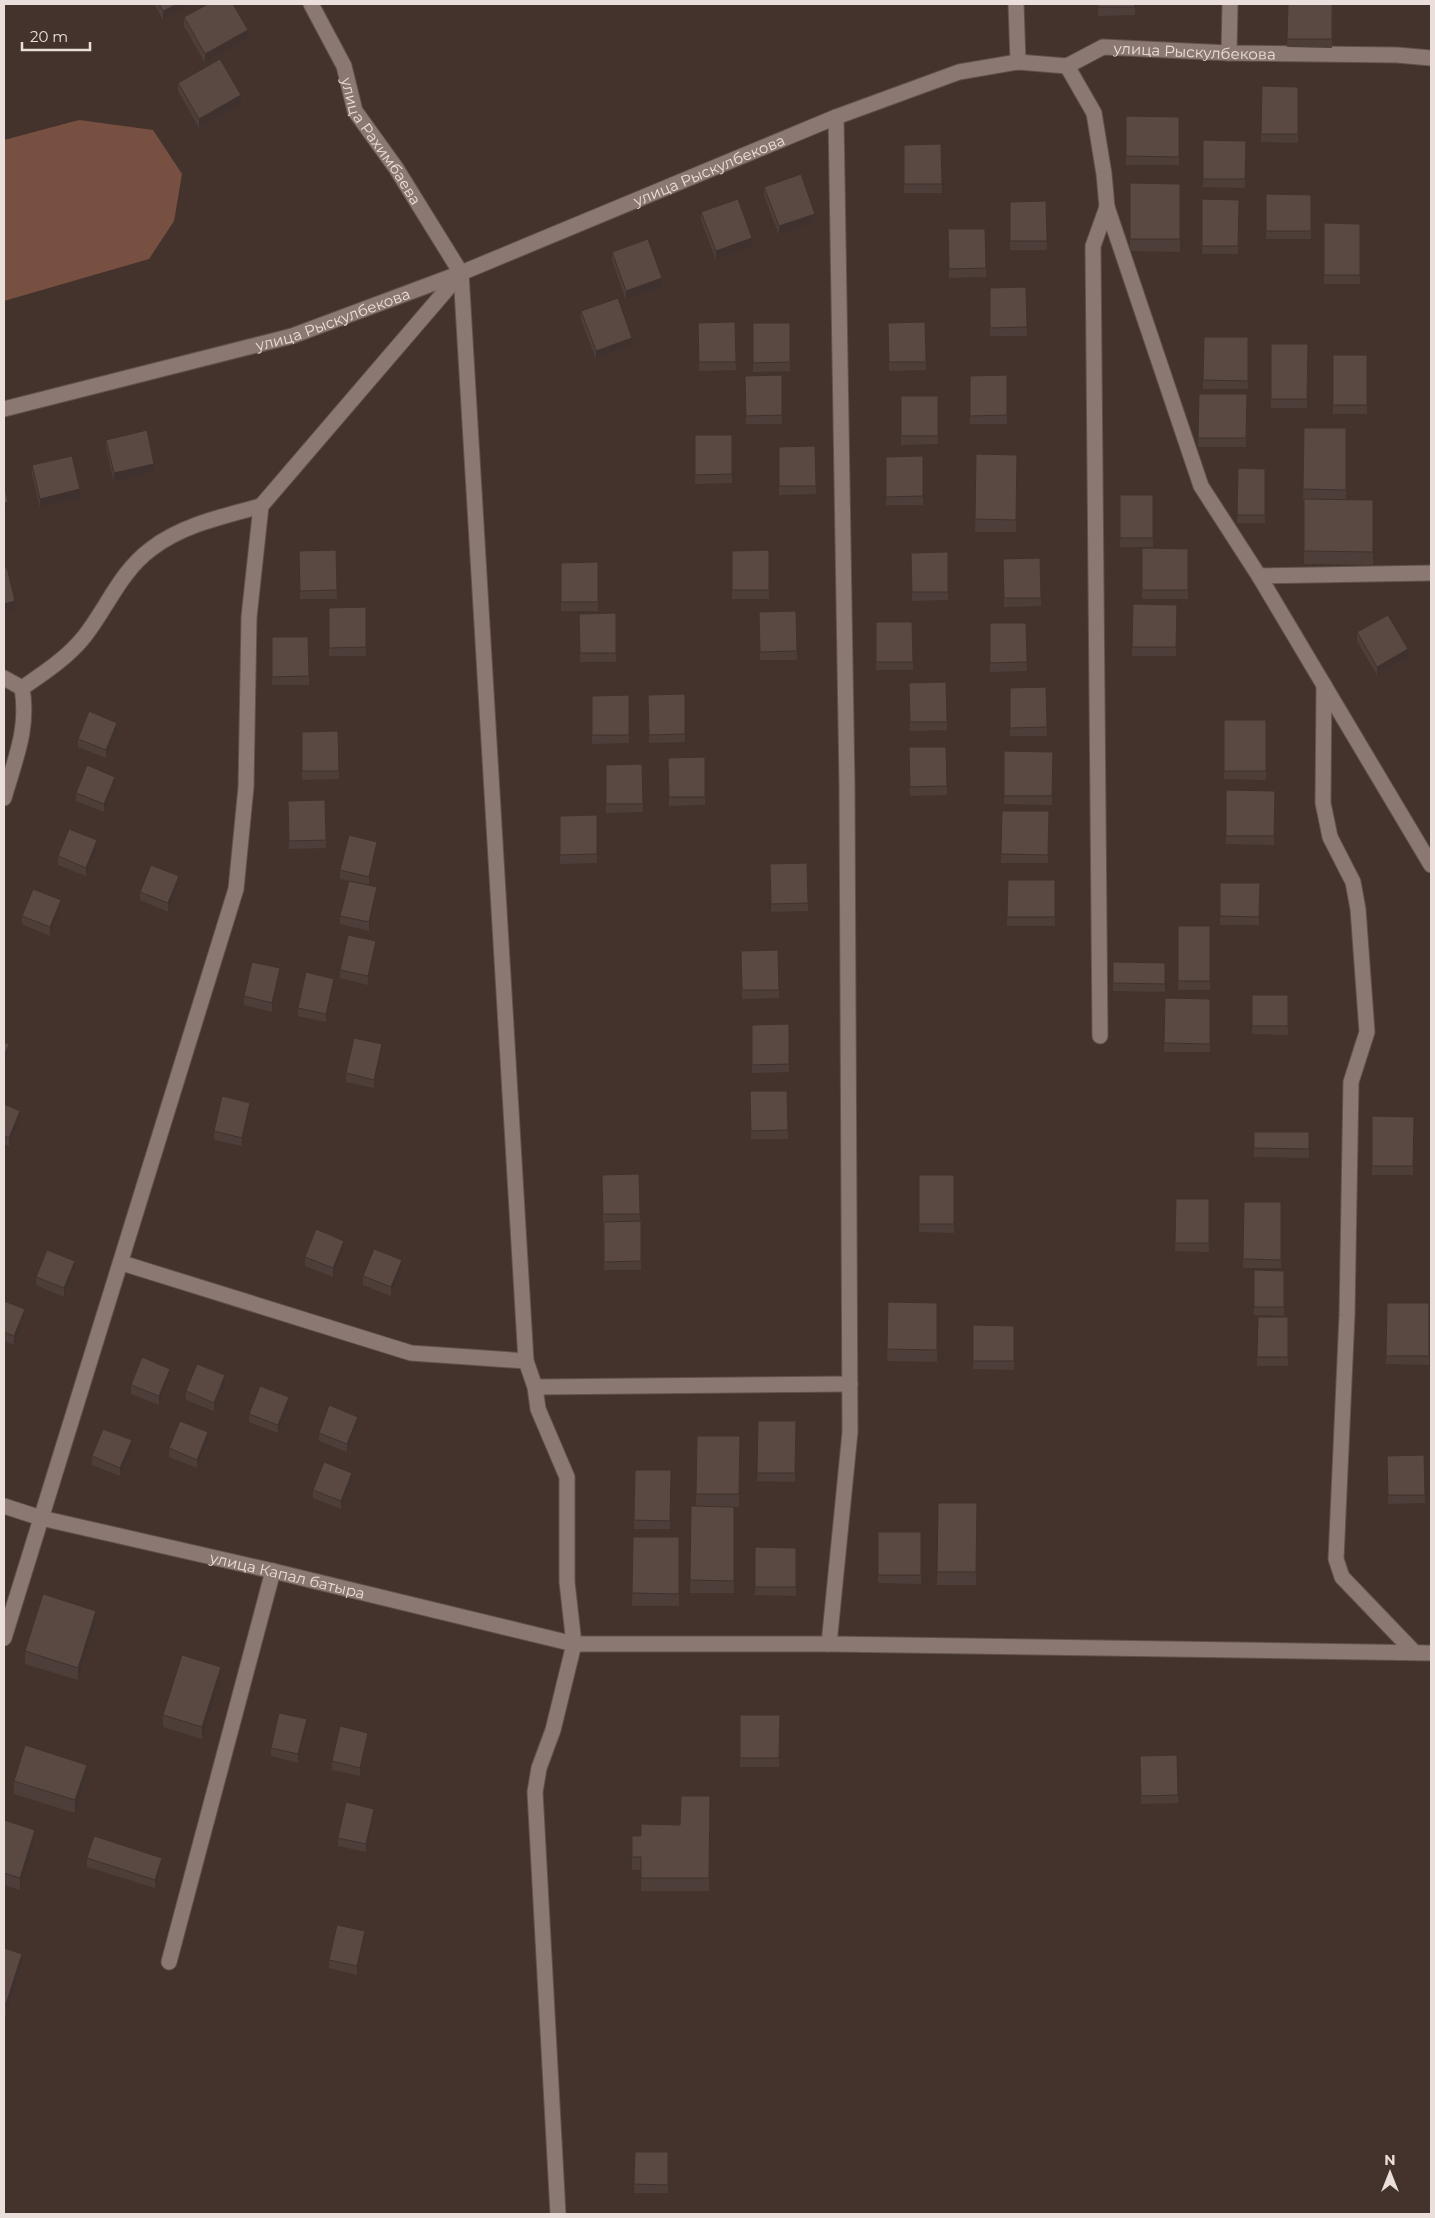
<svg xmlns="http://www.w3.org/2000/svg" width="1435" height="2218" font-family="Montserrat,sans-serif">
<style>
.green{fill:#785042}
.lines{fill:none;stroke-linecap:round;stroke-linejoin:round}
.minor-casing{stroke:#60514c;stroke-width:17}
.minor{stroke:#8c7872;stroke-width:15}
.wall{fill:#4d3e39}
.shaded-wall{fill:#3f322e}
.building{fill:#5a4842;stroke:#3f322e}
.labels{text-anchor:middle;dominant-baseline:central;stroke-width:5;stroke-linejoin:round;paint-order:stroke}
.street-label{font-size:15px;fill:#eadfdb;stroke:#44332d}
</style>
<rect width="100%" height="100%" fill="#44332d"/>
<polygon class="green" points="79,120 153,130 182,174 174,221 149,259 4,301 4,140"/>
<g class="lines">
<g class="minor-casing">
<g id="minor">
<path id="s1" d="M311,4L344,66L355,111L396,168L461,273L526,1361L535,1387L538,1409L567,1477V1582L574,1644L553,1730L539,1768L535,1792L558,2214"/>
<polyline points="1016,4 1018,62"/>
<polyline points="1229,53 1230,4"/>
<polyline points="1067,66 1094,113 1104,174 1107,207 1201,486 1259,576 1431,865"/>
<path id="s2" d="M4,409L292,336L461,273L836,117L959,72L1018,62L1067,66L1103,47L1229,53L1397,55L1431,58"/>
<polyline points="1259,576 1431,573"/>
<path d="M4,678L22,688C29,729 15,759 4,798"/>
<polyline points="1324,685 1323,803 1330,837 1353,882 1358,909 1367,1032 1351,1082 1347,1315 1336,1559 1342,1577 1414,1652"/>
<path d="M22,688C44,673 67,658 84,637C107,608 120,572 151,549C182,525 224,516 261,506"/>
<polyline points="1100,1036 1093,246 1107,207"/>
<polyline points="122,1263 411,1353 526,1361"/>
<polyline points="535,1387 850,1384"/>
<path id="s3" d="M4,1506L41,1518L273,1571L574,1644H829L1431,1653"/>
<polyline points="4,1638 236,889 246,787 249,617 261,506 460,274"/>
<polyline points="829,1644 850,1432 847,785 836,117"/>
<polyline points="169,1962 273,1571"/>
</g>
</g>
<use href="#minor" class="minor"/>
</g>
<g class="wall">
<polygon points="154,4 192,4 163,20"/>
<polygon points="1098,4 1135,4 1135,15 1098,16"/>
<polygon points="1288,4 1333,4 1332,48 1287,47"/>
<polygon points="184,17 248,39 205,63 184,26"/>
<polygon points="178,83 241,104 199,128 178,91"/>
<polygon points="1262,86 1298,87 1298,143 1261,142"/>
<polygon points="1126,116 1179,117 1179,165 1126,165"/>
<polygon points="1203,140 1246,141 1245,188 1203,187"/>
<polygon points="941,144 942,193 904,193 904,145"/>
<polygon points="1130,183 1180,184 1180,252 1130,251"/>
<polygon points="764,187 815,222 779,235 764,196"/>
<polygon points="1266,194 1311,195 1311,239 1266,239"/>
<polygon points="1202,199 1239,200 1238,254 1202,254"/>
<polygon points="1046,201 1047,250 1010,250 1010,202"/>
<polygon points="701,212 752,247 716,260 701,220"/>
<polygon points="1324,223 1360,224 1360,284 1324,284"/>
<polygon points="948,229 986,268 986,277 949,278"/>
<polygon points="612,252 662,287 626,300 612,260"/>
<polygon points="1026,287 1027,336 990,336 990,288"/>
<polygon points="581,311 632,346 596,359 581,320"/>
<polygon points="735,322 736,370 699,371 698,323"/>
<polygon points="925,322 926,370 889,371 888,323"/>
<polygon points="753,323 790,323 790,371 753,372"/>
<polygon points="1204,337 1248,337 1248,389 1203,389"/>
<polygon points="1271,344 1308,344 1307,408 1271,408"/>
<rect x="1333" y="355" width="34" height="59"/>
<polygon points="782,375 782,424 746,424 745,376"/>
<polygon points="1007,375 1007,424 970,424 970,376"/>
<polygon points="1199,394 1247,394 1246,447 1198,447"/>
<polygon points="901,396 938,396 938,444 901,445"/>
<polygon points="1304,428 1346,428 1346,500 1373,500 1373,565 1304,564 1304,502 1303,502"/>
<polygon points="695,435 732,435 732,483 695,484"/>
<polygon points="106,440 154,472 114,482 106,448"/>
<polygon points="815,446 816,494 779,495 779,447"/>
<polygon points="976,454 1017,455 1016,532 975,532"/>
<polygon points="923,456 923,505 886,505 886,457"/>
<polygon points="32,465 80,498 40,508 32,474"/>
<polygon points="1238,468 1265,469 1265,523 1237,523"/>
<rect x="1120" y="495" width="33" height="52"/>
<polygon points="1142,548 1188,549 1188,599 1142,599"/>
<polygon points="336,550 337,599 300,599 299,551"/>
<polygon points="769,550 769,599 732,599 732,551"/>
<polygon points="948,552 948,600 912,601 911,553"/>
<polygon points="1040,558 1041,606 1004,607 1003,559"/>
<polygon points="598,562 598,611 561,611 561,563"/>
<polygon points="1133,604 1177,605 1176,656 1132,656"/>
<polygon points="366,607 366,656 329,656 329,608"/>
<polygon points="796,611 797,660 760,660 759,612"/>
<polygon points="616,613 616,662 580,662 579,614"/>
<polygon points="876,622 912,622 913,670 876,670"/>
<polygon points="990,623 1026,623 1027,671 990,672"/>
<polygon points="1357,632 1408,657 1377,675 1357,641"/>
<polygon points="272,637 309,676 309,685 272,685"/>
<polygon points="946,682 947,730 910,731 909,683"/>
<polygon points="1046,687 1047,736 1010,736 1010,688"/>
<polygon points="685,694 685,742 649,743 648,695"/>
<polygon points="592,696 629,735 629,743 592,744"/>
<polygon points="1224,720 1266,720 1266,780 1224,779"/>
<polygon points="117,731 106,758 78,747 78,739"/>
<polygon points="338,731 339,779 302,780 302,732"/>
<polygon points="909,747 946,747 947,795 910,796"/>
<polygon points="1004,751 1053,752 1052,805 1004,804"/>
<polygon points="705,757 705,805 669,806 668,758"/>
<polygon points="642,764 643,812 606,813 606,765"/>
<polygon points="115,785 104,812 76,801 76,793"/>
<polygon points="1226,790 1275,791 1274,845 1226,844"/>
<polygon points="325,800 326,848 289,849 288,801"/>
<polygon points="1002,811 1049,811 1048,863 1001,863"/>
<polygon points="597,815 597,863 560,864 560,816"/>
<polygon points="97,849 86,876 58,865 58,856"/>
<polygon points="377,850 369,885 340,879 340,870"/>
<polygon points="807,863 808,911 771,912 770,864"/>
<polygon points="1008,880 1055,880 1055,926 1007,926"/>
<polygon points="1220,883 1260,883 1259,925 1220,925"/>
<polygon points="179,884 168,912 140,900 140,892"/>
<polygon points="377,896 369,931 340,924 340,916"/>
<polygon points="61,908 50,936 22,924 22,916"/>
<rect x="1178" y="926" width="32" height="64"/>
<polygon points="376,950 368,985 340,978 340,970"/>
<polygon points="741,951 779,990 779,998 742,999"/>
<polygon points="1113,962 1165,963 1165,992 1113,991"/>
<polygon points="280,976 272,1012 244,1005 244,996"/>
<polygon points="334,988 326,1022 298,1016 298,1008"/>
<polygon points="1252,995 1288,995 1288,1035 1252,1034"/>
<polygon points="1165,998 1210,999 1210,1052 1164,1052"/>
<polygon points="789,1024 789,1072 752,1073 752,1025"/>
<polygon points="382,1053 374,1088 346,1082 346,1073"/>
<polygon points="750,1091 787,1091 788,1139 751,1139"/>
<polygon points="4,1104 20,1119 9,1146 4,1144"/>
<polygon points="250,1111 242,1146 214,1140 214,1131"/>
<polygon points="1372,1116 1414,1117 1413,1175 1372,1175"/>
<polygon points="1254,1132 1309,1132 1309,1158 1254,1157"/>
<polygon points="639,1174 641,1270 604,1270 602,1175"/>
<polygon points="919,1175 954,1175 954,1233 919,1232"/>
<polygon points="1176,1199 1209,1199 1209,1252 1175,1251"/>
<polygon points="1244,1202 1281,1202 1281,1268 1243,1268"/>
<polygon points="344,1249 333,1277 305,1266 305,1257"/>
<polygon points="75,1269 64,1297 36,1285 36,1277"/>
<polygon points="402,1269 391,1296 363,1285 363,1276"/>
<polygon points="1254,1270 1284,1271 1284,1316 1254,1315"/>
<polygon points="4,1301 25,1318 14,1345 4,1341"/>
<polygon points="888,1302 937,1303 937,1362 887,1361"/>
<polygon points="1387,1303 1429,1303 1429,1365 1386,1364"/>
<polygon points="1258,1317 1288,1317 1288,1366 1257,1366"/>
<polygon points="973,1325 1014,1326 1014,1370 973,1369"/>
<polygon points="170,1378 159,1405 131,1394 131,1385"/>
<polygon points="225,1384 214,1411 186,1400 186,1391"/>
<polygon points="289,1406 278,1433 249,1422 249,1414"/>
<polygon points="758,1421 796,1421 795,1482 757,1481"/>
<polygon points="358,1425 347,1452 319,1441 319,1433"/>
<polygon points="697,1436 740,1436 739,1507 734,1507 734,1593 690,1593 691,1506 696,1506"/>
<polygon points="208,1441 197,1468 169,1457 169,1448"/>
<polygon points="132,1449 120,1476 92,1465 92,1456"/>
<polygon points="1424,1455 1425,1503 1388,1504 1387,1456"/>
<polygon points="635,1470 671,1470 670,1529 634,1529"/>
<polygon points="352,1482 341,1509 313,1498 313,1490"/>
<polygon points="938,1503 977,1503 976,1585 937,1585"/>
<polygon points="878,1532 921,1532 921,1584 878,1583"/>
<polygon points="633,1537 679,1537 679,1606 632,1606"/>
<polygon points="755,1547 796,1548 796,1596 755,1595"/>
<polygon points="96,1624 78,1680 25,1664 25,1651"/>
<polygon points="221,1680 202,1739 163,1727 163,1715"/>
<polygon points="740,1715 780,1715 779,1767 740,1767"/>
<polygon points="307,1728 298,1763 271,1756 271,1748"/>
<polygon points="368,1741 360,1776 332,1770 332,1761"/>
<polygon points="1140,1756 1178,1795 1178,1803 1141,1804"/>
<polygon points="87,1777 75,1813 14,1794 14,1781"/>
<polygon points="710,1796 709,1891 641,1891 641,1870 632,1870 632,1836 641,1836 680,1825"/>
<polygon points="374,1818 366,1852 338,1846 338,1838"/>
<polygon points="4,1820 35,1842 20,1890 4,1885"/>
<polygon points="87,1858 162,1866 155,1888 87,1867"/>
<polygon points="365,1940 357,1975 329,1968 329,1960"/>
<polygon points="4,1948 22,1966 6,2016 4,2016"/>
<polygon points="635,2152 668,2152 668,2193 634,2193"/>
</g>
<g class="shaded-wall">
<polygon points="177,4 192,4 163,20 163,11"/>
<polygon points="248,30 248,39 205,63 205,54"/>
<polygon points="241,95 241,104 199,128 199,119"/>
<polygon points="815,214 815,222 779,235 779,226"/>
<polygon points="752,238 752,247 716,260 716,251"/>
<polygon points="662,278 662,287 626,300 626,291"/>
<polygon points="632,338 632,346 596,359 596,351"/>
<polygon points="154,464 154,472 114,482 114,473"/>
<polygon points="80,489 80,498 40,508 40,499"/>
<polygon points="8,502 8,510 4,511 4,503"/>
<polygon points="15,601 15,610 4,612 4,604"/>
<polygon points="1408,649 1408,657 1377,675 1377,667"/>
<polygon points="117,723 117,731 106,758 106,750"/>
<polygon points="115,777 115,785 104,812 104,804"/>
<polygon points="97,840 97,849 86,876 86,868"/>
<polygon points="377,842 377,850 369,885 369,877"/>
<polygon points="179,876 179,884 168,912 168,903"/>
<polygon points="377,887 377,896 369,931 369,922"/>
<polygon points="61,900 61,908 50,936 50,927"/>
<polygon points="376,941 376,950 368,985 368,976"/>
<polygon points="280,968 280,976 272,1012 272,1003"/>
<polygon points="334,979 334,988 326,1022 326,1014"/>
<polygon points="9,1044 9,1053 4,1065 4,1056"/>
<polygon points="382,1044 382,1053 374,1088 374,1080"/>
<polygon points="250,1103 250,1111 242,1146 242,1138"/>
<polygon points="20,1111 20,1119 9,1146 9,1138"/>
<polygon points="344,1241 344,1249 333,1277 333,1268"/>
<polygon points="402,1260 402,1269 391,1296 391,1287"/>
<polygon points="75,1261 75,1269 64,1297 64,1288"/>
<polygon points="25,1309 25,1318 14,1345 14,1336"/>
<polygon points="170,1369 170,1378 159,1405 159,1396"/>
<polygon points="225,1375 225,1384 214,1411 214,1403"/>
<polygon points="289,1397 289,1406 278,1433 278,1425"/>
<polygon points="358,1417 358,1425 347,1452 347,1444"/>
<polygon points="208,1432 208,1441 197,1468 197,1460"/>
<polygon points="132,1440 132,1449 120,1476 120,1468"/>
<polygon points="352,1473 352,1482 341,1509 341,1501"/>
<polygon points="96,1611 96,1624 78,1680 78,1668"/>
<polygon points="221,1667 221,1680 202,1739 202,1727"/>
<polygon points="307,1719 307,1728 298,1763 298,1754"/>
<polygon points="368,1733 368,1741 360,1776 360,1768"/>
<polygon points="87,1765 87,1777 75,1813 75,1800"/>
<polygon points="374,1809 374,1818 366,1852 366,1844"/>
<polygon points="35,1830 35,1842 20,1890 20,1878"/>
<polygon points="162,1858 162,1866 155,1888 155,1880"/>
<polygon points="365,1931 365,1940 357,1975 357,1966"/>
<polygon points="22,1954 22,1966 6,2016 6,2004"/>
</g>
<g class="building">
<polygon points="159,4 177,4 163,11"/>
<polygon points="208,4 233,4 248,30 205,54 184,17"/>
<rect x="1098" y="4" width="37" height="3"/>
<polygon points="1288,4 1332,4 1332,39 1287,39"/>
<polygon points="220,59 241,95 199,119 178,83"/>
<polygon points="1262,86 1298,87 1298,134 1261,134"/>
<polygon points="1126,116 1179,117 1179,157 1126,156"/>
<polygon points="1203,140 1246,141 1245,179 1203,179"/>
<polygon points="941,144 942,184 904,184 904,145"/>
<polygon points="801,174 815,214 779,226 764,187"/>
<polygon points="1130,183 1180,184 1180,239 1130,239"/>
<polygon points="1266,194 1311,195 1311,231 1266,231"/>
<polygon points="738,199 752,238 716,251 701,212"/>
<polygon points="1202,199 1239,200 1238,246 1202,246"/>
<polygon points="1046,201 1047,241 1010,241 1010,202"/>
<polygon points="1324,223 1360,224 1360,275 1324,275"/>
<polygon points="948,229 985,229 986,268 949,269"/>
<polygon points="648,239 662,278 626,291 612,252"/>
<polygon points="1026,287 1027,327 990,328 990,288"/>
<polygon points="618,298 632,338 596,351 581,311"/>
<polygon points="735,322 736,362 699,362 698,323"/>
<polygon points="925,322 926,362 889,362 888,323"/>
<polygon points="753,323 790,323 790,362 753,363"/>
<polygon points="1204,337 1248,337 1248,381 1203,380"/>
<polygon points="1271,344 1308,344 1307,399 1271,399"/>
<rect x="1333" y="355" width="34" height="50"/>
<polygon points="782,375 782,415 746,416 745,376"/>
<polygon points="1007,375 1007,415 970,416 970,376"/>
<polygon points="1199,394 1247,394 1246,438 1198,438"/>
<rect x="901" y="396" width="37" height="40"/>
<polygon points="1304,428 1346,428 1346,490 1303,489"/>
<polygon points="147,430 154,464 114,473 106,440"/>
<polygon points="695,435 732,435 732,474 695,475"/>
<polygon points="815,446 816,486 779,486 779,447"/>
<polygon points="976,454 1017,455 1016,520 975,519"/>
<polygon points="72,456 80,489 40,499 32,465"/>
<polygon points="923,456 923,496 886,497 886,457"/>
<polygon points="1238,468 1265,469 1265,515 1237,515"/>
<polygon points="4,484 8,502 4,503"/>
<rect x="1120" y="495" width="33" height="43"/>
<polygon points="1304,499 1373,500 1373,552 1304,551"/>
<polygon points="1142,548 1188,549 1188,590 1142,590"/>
<polygon points="336,550 337,590 300,591 299,551"/>
<polygon points="769,550 769,590 732,590 732,551"/>
<polygon points="948,552 948,592 912,592 911,553"/>
<polygon points="1040,558 1041,598 1004,598 1003,559"/>
<polygon points="598,562 598,602 561,602 561,563"/>
<polygon points="4,568 7,568 15,601 4,604"/>
<polygon points="1133,604 1177,605 1176,647 1132,647"/>
<polygon points="366,607 366,647 329,648 329,608"/>
<polygon points="796,611 797,651 760,652 759,612"/>
<polygon points="616,613 616,653 580,653 579,614"/>
<polygon points="1388,615 1408,649 1377,667 1357,632"/>
<polygon points="876,622 912,622 913,662 876,662"/>
<polygon points="990,623 1026,623 1027,662 990,663"/>
<polygon points="272,637 308,637 309,676 272,677"/>
<polygon points="946,682 947,722 910,722 909,683"/>
<polygon points="1046,687 1047,727 1010,728 1010,688"/>
<polygon points="685,694 685,734 649,735 648,695"/>
<polygon points="629,695 629,735 592,735 592,696"/>
<polygon points="89,711 117,723 106,750 78,739"/>
<rect x="1224" y="720" width="42" height="51"/>
<polygon points="338,731 339,771 302,771 302,732"/>
<polygon points="909,747 946,747 947,786 910,787"/>
<polygon points="1004,751 1053,752 1052,796 1004,796"/>
<polygon points="705,757 705,797 669,797 668,758"/>
<polygon points="642,764 643,804 606,804 606,765"/>
<polygon points="87,765 115,777 104,804 76,793"/>
<polygon points="1226,790 1275,791 1274,836 1226,836"/>
<polygon points="325,800 326,840 289,841 288,801"/>
<polygon points="1002,811 1049,811 1048,855 1001,854"/>
<polygon points="597,815 597,854 560,855 560,816"/>
<polygon points="69,829 97,840 86,868 58,856"/>
<polygon points="349,835 377,842 369,877 340,870"/>
<polygon points="807,863 808,903 771,904 770,864"/>
<polygon points="151,865 179,876 168,903 140,892"/>
<polygon points="1008,880 1055,880 1055,917 1007,917"/>
<polygon points="349,881 377,887 369,922 340,916"/>
<polygon points="1220,883 1260,883 1259,917 1220,916"/>
<polygon points="33,889 61,900 50,927 22,916"/>
<rect x="1178" y="926" width="32" height="55"/>
<polygon points="348,935 376,941 368,976 340,970"/>
<polygon points="778,950 779,990 742,990 741,951"/>
<polygon points="252,962 280,968 272,1003 244,996"/>
<polygon points="1113,962 1165,963 1165,984 1113,983"/>
<polygon points="306,972 334,979 326,1014 298,1008"/>
<rect x="1252" y="995" width="36" height="31"/>
<polygon points="1165,998 1210,999 1210,1044 1164,1043"/>
<polygon points="789,1024 789,1064 752,1065 752,1025"/>
<polygon points="354,1038 382,1044 374,1080 346,1073"/>
<polygon points="4,1042 9,1044 4,1056"/>
<polygon points="750,1091 787,1091 788,1130 751,1131"/>
<polygon points="222,1096 250,1103 242,1138 214,1131"/>
<polygon points="4,1104 20,1111 9,1138 4,1136"/>
<polygon points="1372,1116 1414,1117 1413,1166 1372,1166"/>
<polygon points="1254,1132 1309,1132 1309,1149 1254,1148"/>
<polygon points="639,1174 640,1214 603,1214 602,1175"/>
<rect x="919" y="1175" width="35" height="49"/>
<polygon points="1176,1199 1209,1199 1209,1243 1175,1243"/>
<polygon points="1244,1202 1281,1202 1281,1260 1243,1259"/>
<polygon points="641,1221 641,1261 604,1262 604,1222"/>
<polygon points="316,1229 344,1241 333,1268 305,1257"/>
<polygon points="374,1249 402,1260 391,1287 363,1276"/>
<polygon points="47,1250 75,1261 64,1288 36,1277"/>
<polygon points="1254,1270 1284,1271 1284,1307 1254,1307"/>
<polygon points="4,1301 25,1309 14,1336 4,1332"/>
<polygon points="888,1302 937,1303 937,1350 887,1349"/>
<polygon points="1387,1303 1429,1303 1429,1356 1386,1356"/>
<polygon points="1258,1317 1288,1317 1288,1357 1257,1357"/>
<polygon points="973,1325 1014,1326 1014,1361 973,1361"/>
<polygon points="142,1357 170,1369 159,1396 131,1385"/>
<polygon points="197,1364 225,1375 214,1403 186,1391"/>
<polygon points="260,1386 289,1397 278,1425 249,1414"/>
<polygon points="329,1405 358,1417 347,1444 319,1433"/>
<polygon points="180,1421 208,1432 197,1460 169,1448"/>
<polygon points="758,1421 796,1421 795,1473 757,1473"/>
<polygon points="103,1429 132,1440 120,1468 92,1456"/>
<polygon points="697,1436 740,1436 739,1494 696,1494"/>
<polygon points="1424,1455 1425,1495 1388,1495 1387,1456"/>
<polygon points="324,1462 352,1473 341,1501 313,1490"/>
<polygon points="635,1470 671,1470 670,1521 634,1520"/>
<polygon points="938,1503 977,1503 976,1572 937,1572"/>
<polygon points="691,1506 734,1507 734,1581 690,1580"/>
<rect x="878" y="1532" width="43" height="43"/>
<polygon points="633,1537 679,1537 679,1594 632,1593"/>
<polygon points="755,1547 796,1548 796,1587 755,1587"/>
<polygon points="43,1594 96,1611 78,1668 25,1651"/>
<polygon points="182,1655 221,1667 202,1727 163,1715"/>
<polygon points="279,1713 307,1719 298,1754 271,1748"/>
<polygon points="740,1715 780,1715 779,1758 740,1758"/>
<polygon points="340,1726 368,1733 360,1768 332,1761"/>
<polygon points="25,1745 87,1765 75,1800 14,1781"/>
<polygon points="1177,1755 1178,1795 1141,1796 1140,1756"/>
<polygon points="681,1796 710,1796 709,1878 641,1878 641,1857 632,1857 632,1836 641,1836 641,1824 680,1825"/>
<polygon points="346,1802 374,1809 366,1844 338,1838"/>
<polygon points="4,1820 35,1830 20,1878 4,1873"/>
<polygon points="94,1836 162,1858 155,1880 87,1858"/>
<polygon points="337,1925 365,1931 357,1966 329,1960"/>
<polygon points="4,1948 22,1954 6,2004 4,2003"/>
<polygon points="635,2152 668,2152 668,2185 634,2184"/>
</g>
<g class="labels">
<g class="street-label">
<text stroke="none"><textPath href="#s2" startOffset="1256">улица Рыскулбекова</textPath></text>
<text stroke="none"><textPath href="#s1" startOffset="155">улица Рахимбаева</textPath></text>
<text stroke="none"><textPath href="#s2" startOffset="746">улица Рыскулбекова</textPath></text>
<text stroke="none"><textPath href="#s2" startOffset="341">улица Рыскулбекова</textPath></text>
<text stroke="none"><textPath href="#s3" startOffset="292">улица Капал батыра</textPath></text>
</g>
</g>
<rect width="1435" height="2218" fill="none" stroke="#eadfdb" stroke-width="10"/>
<g transform="translate(1390 2173)" stroke="#44332d" stroke-width="4" paint-order="stroke">
<path d="M0-4L9 19L0 12L-9 19Z" fill="#eadfdb"/>
<text y="-8" font-size="14" font-weight="bold" text-anchor="middle" fill="#eadfdb">N</text>
</g>
<path d="M22 42v8h68v-8" fill="none" stroke="#eadfdb" stroke-width="2.5"/>
<text x="30" y="42" font-size="15" fill="#eadfdb" stroke="#44332d" stroke-width="4" paint-order="stroke">20 m</text>
</svg>
